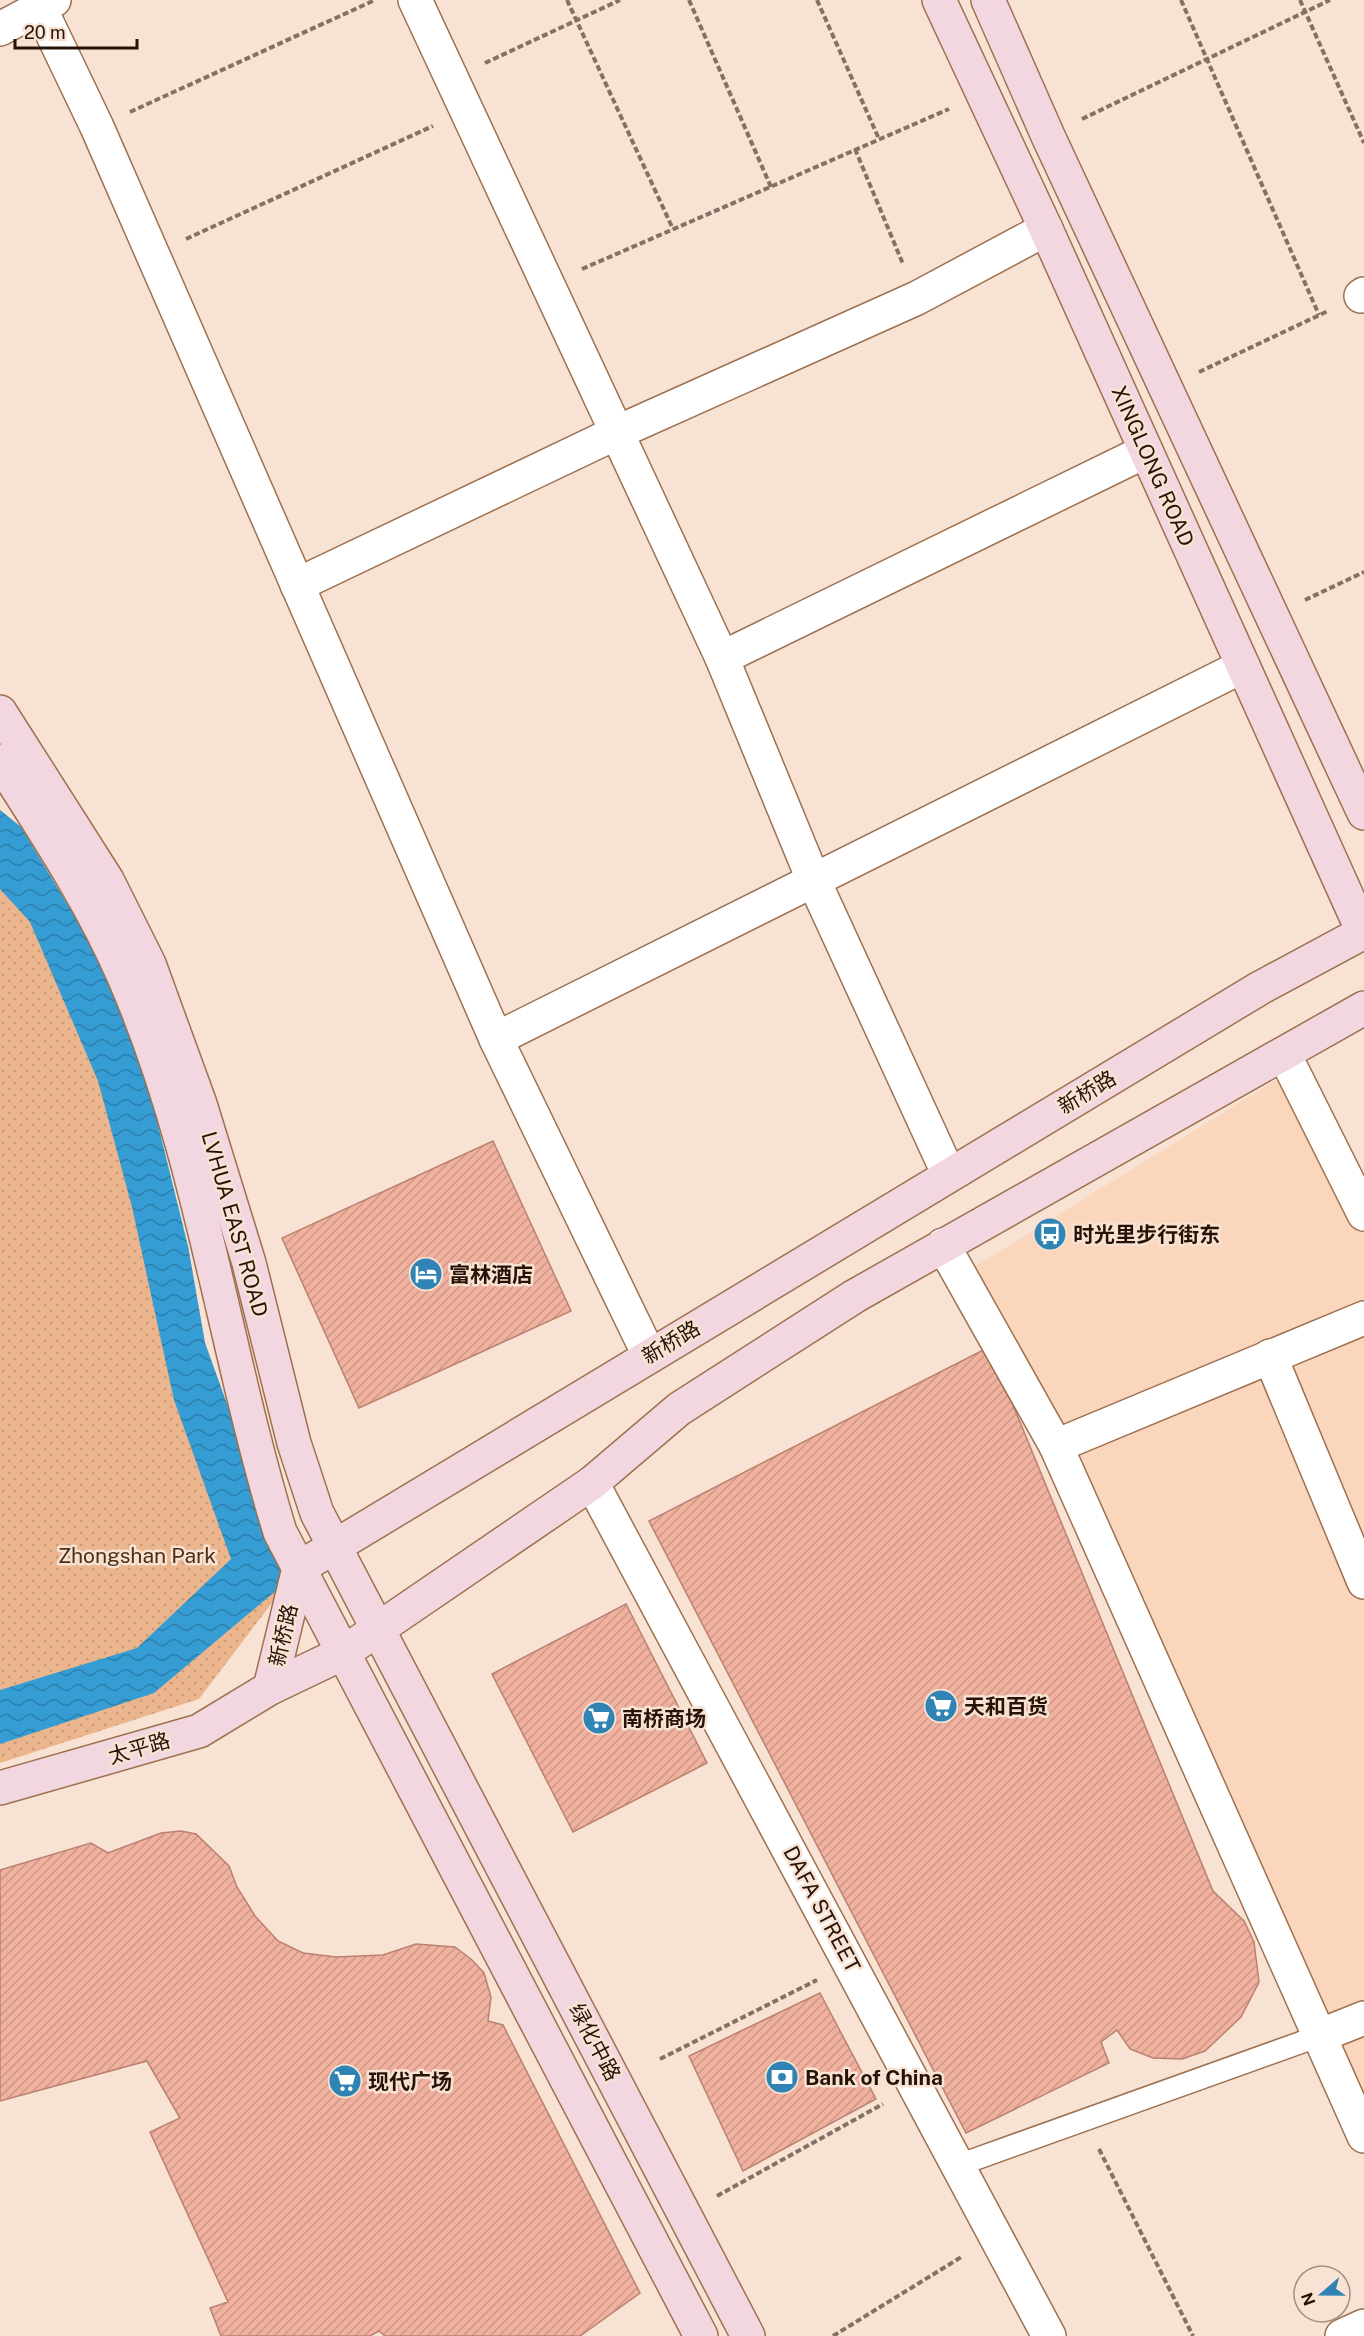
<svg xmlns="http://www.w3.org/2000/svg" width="1364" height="2336" font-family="'Public Sans','Noto Sans SC',sans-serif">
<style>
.built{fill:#fad6bd}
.park{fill:url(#park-dots)}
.water{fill:url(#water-waves)}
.building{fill:url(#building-hatch);stroke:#bb806f;stroke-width:1.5}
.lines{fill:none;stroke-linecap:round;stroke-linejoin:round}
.lane-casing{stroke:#9f704d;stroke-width:24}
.street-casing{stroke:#9f704d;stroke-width:36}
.secondary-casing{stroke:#9f704d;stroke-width:36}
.path{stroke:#857163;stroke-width:4;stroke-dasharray:6 3;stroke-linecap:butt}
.lane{stroke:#fff;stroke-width:21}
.street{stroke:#fff;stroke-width:33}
.secondary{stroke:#f2d7e1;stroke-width:33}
.labels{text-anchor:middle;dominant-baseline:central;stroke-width:5;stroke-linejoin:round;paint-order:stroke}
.street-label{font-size:21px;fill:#261305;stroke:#f7e2d3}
.poi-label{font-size:21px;font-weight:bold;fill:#261305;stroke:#f7e2d3;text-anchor:start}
.park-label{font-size:21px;fill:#4e2e13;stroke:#f7e2d3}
</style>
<defs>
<pattern id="park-dots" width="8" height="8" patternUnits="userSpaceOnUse" patternTransform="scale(1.5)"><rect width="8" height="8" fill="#ebb58d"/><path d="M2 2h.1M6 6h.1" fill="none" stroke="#c99b78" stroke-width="1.8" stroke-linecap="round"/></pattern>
<pattern id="water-waves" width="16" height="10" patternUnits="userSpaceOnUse" patternTransform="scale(1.5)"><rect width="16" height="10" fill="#369cd4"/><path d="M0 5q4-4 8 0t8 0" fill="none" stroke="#2d7eaa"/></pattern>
<pattern id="building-hatch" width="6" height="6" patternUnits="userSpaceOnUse" patternTransform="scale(1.5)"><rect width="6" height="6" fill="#f0b19f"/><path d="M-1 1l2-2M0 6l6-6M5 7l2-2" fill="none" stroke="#ce9787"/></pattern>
</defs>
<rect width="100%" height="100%" fill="#f7e2d3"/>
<polygon class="built" points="1292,1070 1364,1214 1364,2136 974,1267"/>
<polygon class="park" points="0,810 21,827 188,1246 205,1343 290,1579 199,1699 0,1763"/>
<polygon class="water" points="0,810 21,827 101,960 144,1068 188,1246 205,1343 290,1579 154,1693 0,1744 0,1690 137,1648 231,1559 174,1400 132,1207 98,1081 30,922 0,889"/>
<g class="building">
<polygon points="493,1141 571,1311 359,1408 282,1238"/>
<polygon points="989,1347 1213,1891 1244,1921 1254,1942 1259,1982 1241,2017 1205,2051 1182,2059 1153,2058 1130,2049 1117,2030 1101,2042 1109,2063 966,2133 649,1521"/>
<polygon points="626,1604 707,1763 573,1832 492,1674"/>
<polygon points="181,1831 196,1834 229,1866 237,1887 255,1916 278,1941 303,1953 336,1957 383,1955 416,1944 455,1947 472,1960 484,1973 491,1997 488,2021 503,2025 640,2293 580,2336 385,2336 379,2331 370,2336 221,2336 210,2308 228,2302 150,2132 180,2118 147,2061 0,2101 0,1870 91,1843 108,1853 161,1833"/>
<polygon points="820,1993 876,2099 743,2171 689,2056"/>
</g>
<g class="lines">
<g class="lane-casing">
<polyline id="lane" points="959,2165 1319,2036"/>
</g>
<g class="street-casing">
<g id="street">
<polyline points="415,0 722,658 813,879 949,1175"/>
<polyline points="40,8 97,127 496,1039 649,1355"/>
<polyline points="0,29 54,0"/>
<polyline points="1361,296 1364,294"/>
<polyline points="297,585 618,432 917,298 1046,229"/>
<polyline points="722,658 1146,451"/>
<polyline points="496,1039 1243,666"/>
<polyline points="1292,1070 1364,1214"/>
<polyline points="943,1245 1056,1446 1364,2136"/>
<polyline points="1270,1356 1364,1582"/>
<polyline points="1056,1446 1364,1318"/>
<polyline points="592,1483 1049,2336"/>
<polyline points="1319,2036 1364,2018"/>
<polyline points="1342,2336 1364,2326"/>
</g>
</g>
<g class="secondary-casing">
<g id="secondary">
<polyline points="939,0 1046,229 1364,934"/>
<polyline points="988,0 1048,136 1364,813"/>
<polyline points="0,712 107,880 149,964 200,1104 249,1263 294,1443 317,1513 748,2336"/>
<path d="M0,761C45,832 91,901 124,977C201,1154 224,1349 280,1532L701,2336"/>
<polyline points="270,1688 299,1568 1260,988 1364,932"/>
<polyline points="0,1788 199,1731 270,1688 343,1653 592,1483 679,1409 855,1296 1364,1008"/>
</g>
</g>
<g class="path">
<polyline points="567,0 673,229"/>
<polyline points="689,0 771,187"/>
<polyline points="817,0 879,139"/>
<polyline points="1181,0 1319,315"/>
<polyline points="1300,0 1364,143"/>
<polyline points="485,63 620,0"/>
<polyline points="130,112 375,0"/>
<polyline points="1082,119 1330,0"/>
<polyline points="855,149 903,264"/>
<polyline points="186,239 433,126"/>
<polyline points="582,269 949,109"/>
<polyline points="1199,372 1328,311"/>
<polyline points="1305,600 1364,572"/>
<polyline points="660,2059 817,1980"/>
<polyline points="1099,2149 1193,2336"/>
<polyline points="717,2196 883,2104"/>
<polyline points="833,2336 963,2256"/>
</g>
<use href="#lane" class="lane"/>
<use href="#street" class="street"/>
<use href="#secondary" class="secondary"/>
</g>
<defs>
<g id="bus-disc" transform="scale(1.725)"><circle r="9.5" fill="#2f84b4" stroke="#f7e2d3"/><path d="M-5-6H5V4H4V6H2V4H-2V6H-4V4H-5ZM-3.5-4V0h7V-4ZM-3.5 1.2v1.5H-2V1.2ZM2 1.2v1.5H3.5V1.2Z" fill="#fff"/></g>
<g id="hotel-disc" transform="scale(1.725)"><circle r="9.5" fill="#2f84b4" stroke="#f7e2d3"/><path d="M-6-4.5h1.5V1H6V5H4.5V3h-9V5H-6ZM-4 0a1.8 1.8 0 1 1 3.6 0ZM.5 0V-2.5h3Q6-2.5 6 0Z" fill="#fff"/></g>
<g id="supermarket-disc" transform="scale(1.725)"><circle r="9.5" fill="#2f84b4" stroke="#f7e2d3"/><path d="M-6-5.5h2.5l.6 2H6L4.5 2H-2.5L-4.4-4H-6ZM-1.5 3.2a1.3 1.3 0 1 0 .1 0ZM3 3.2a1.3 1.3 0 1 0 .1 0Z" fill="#fff"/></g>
<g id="bank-disc" transform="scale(1.725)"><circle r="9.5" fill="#2f84b4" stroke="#f7e2d3"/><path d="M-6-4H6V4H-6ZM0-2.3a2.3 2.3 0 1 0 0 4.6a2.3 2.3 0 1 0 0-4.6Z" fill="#fff"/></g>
</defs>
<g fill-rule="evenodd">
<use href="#bus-disc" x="1050" y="1234"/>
<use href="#hotel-disc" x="426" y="1274"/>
<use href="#supermarket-disc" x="941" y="1706"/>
<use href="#supermarket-disc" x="599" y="1718"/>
<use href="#bank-disc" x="782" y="2077"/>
<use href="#supermarket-disc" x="345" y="2081"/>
</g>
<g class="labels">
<g class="street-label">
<text transform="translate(1153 466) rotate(66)">XINGLONG ROAD</text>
<text transform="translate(1087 1092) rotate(-31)">新桥路</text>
<text transform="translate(235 1224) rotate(74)">LVHUA EAST ROAD</text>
<text transform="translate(671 1342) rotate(-31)">新桥路</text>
<text transform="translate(283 1635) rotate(-77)">新桥路</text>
<text transform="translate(139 1748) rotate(-16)">太平路</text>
<text transform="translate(822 1909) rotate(62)">DAFA STREET</text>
<text transform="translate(595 2042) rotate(62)">绿化中路</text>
</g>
<g class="poi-label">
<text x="1073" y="1234">时光里步行街东</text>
<text x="449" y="1274">富林酒店</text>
<text x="964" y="1706">天和百货</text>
<text x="622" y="1718">南桥商场</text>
<text x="805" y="2077">Bank of China</text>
<text x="368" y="2081">现代广场</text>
</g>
<g class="park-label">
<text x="137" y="1555">Zhongshan Park</text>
</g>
</g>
<g transform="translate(1322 2294) rotate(250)"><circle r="28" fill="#f7e2d3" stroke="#a38f81" stroke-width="1.5"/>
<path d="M0-4.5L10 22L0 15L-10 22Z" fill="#2f84b4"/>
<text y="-9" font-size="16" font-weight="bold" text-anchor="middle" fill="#261305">N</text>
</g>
<path d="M15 39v9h122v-9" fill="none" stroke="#261305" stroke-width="3"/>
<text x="24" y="39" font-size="18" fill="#261305" stroke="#f7e2d3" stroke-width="4.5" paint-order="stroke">20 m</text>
</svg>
